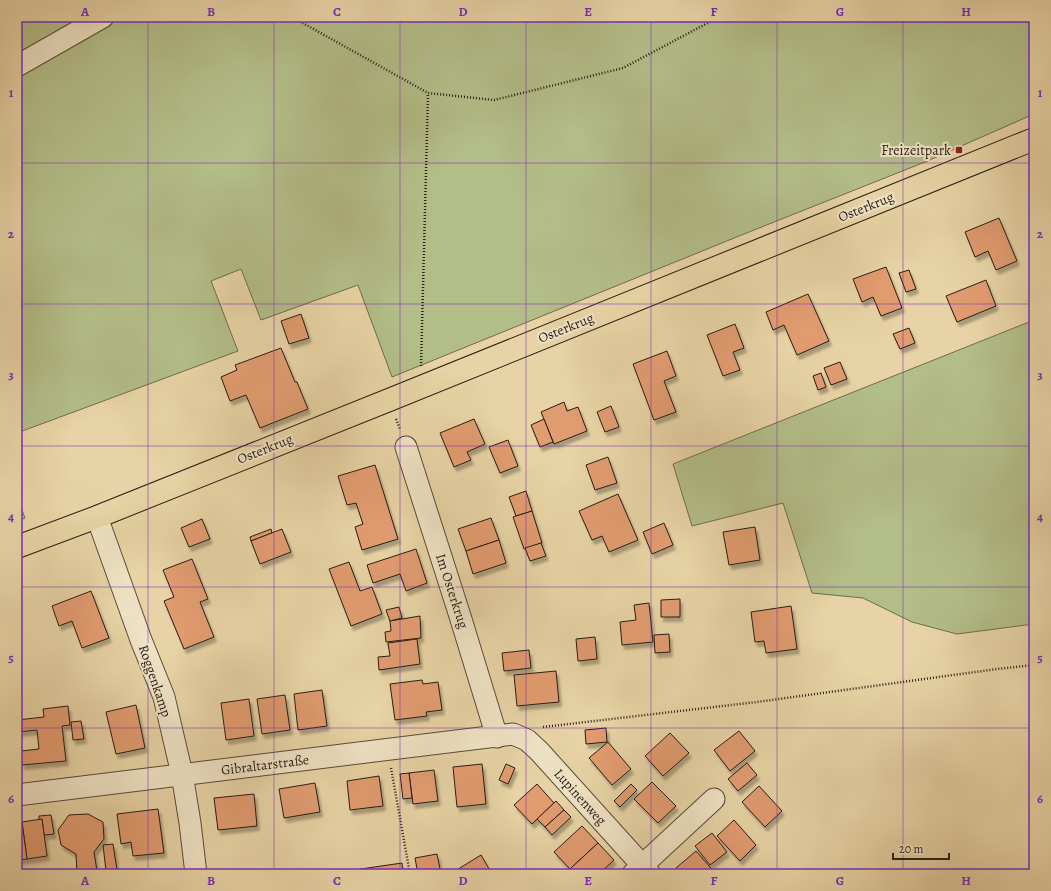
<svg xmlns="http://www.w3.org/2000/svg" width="1051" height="891" font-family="Alegreya,serif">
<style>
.green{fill:#b3bd88;stroke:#6e6c4f}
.building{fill:#e19c6f;stroke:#281c16;filter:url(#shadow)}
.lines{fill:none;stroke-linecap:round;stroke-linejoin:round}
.minor-casing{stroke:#584a3a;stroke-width:23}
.major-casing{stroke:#281c16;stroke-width:24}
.path{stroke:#281c16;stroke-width:2.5;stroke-dasharray:1 2;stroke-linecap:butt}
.minor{stroke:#efe2c4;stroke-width:21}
.major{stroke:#e7d3a5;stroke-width:22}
.grid{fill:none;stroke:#7b2cbf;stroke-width:1;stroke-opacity:0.55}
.poi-dot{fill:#8f2418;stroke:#efe2c4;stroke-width:1.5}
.labels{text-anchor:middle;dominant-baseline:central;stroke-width:4;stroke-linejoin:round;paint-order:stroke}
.poi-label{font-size:14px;fill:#281c16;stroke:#efe2c4;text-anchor:end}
.street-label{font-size:14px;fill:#281c16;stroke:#efe2c4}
.neatline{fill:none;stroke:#7b2cbf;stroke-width:1.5}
.grid-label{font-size:13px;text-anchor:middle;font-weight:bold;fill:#7b2cbf}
</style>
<defs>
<filter id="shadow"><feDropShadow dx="2.5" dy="4.5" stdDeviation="1" flood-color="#0004"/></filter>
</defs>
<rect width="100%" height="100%" fill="#e7d3a5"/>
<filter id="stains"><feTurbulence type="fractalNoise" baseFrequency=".005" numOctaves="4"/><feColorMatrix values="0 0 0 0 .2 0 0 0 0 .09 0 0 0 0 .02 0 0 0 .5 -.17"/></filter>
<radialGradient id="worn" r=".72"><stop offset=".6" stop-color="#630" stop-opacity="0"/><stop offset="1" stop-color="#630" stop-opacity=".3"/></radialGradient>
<g class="green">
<polygon points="17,17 1034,17 1034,114 925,162 749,232 392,377 358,285 261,320 241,269 211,281 238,351 17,433"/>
<polygon points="1034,320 1034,624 957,634 912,622 863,598 812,593 783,503 692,526 673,464"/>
<polygon points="17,497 25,518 17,521"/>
</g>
<g class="building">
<polygon points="999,218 1017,261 996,270 988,251 975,257 965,232"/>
<polygon points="886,267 902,308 881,316 873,297 862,302 853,279"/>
<polygon points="909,270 916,289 906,292 899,273"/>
<polygon points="986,280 996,306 957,322 946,296"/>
<polygon points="808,294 829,341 797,355 784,325 773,330 766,312"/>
<polygon points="301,314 309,338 289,344 281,321"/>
<polygon points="735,324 744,348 733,352 740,370 723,376 707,335"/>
<polygon points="909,328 915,343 900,349 893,334"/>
<polygon points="281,348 295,382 297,382 308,409 260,428 246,395 230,401 221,377 237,370 235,365"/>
<polygon points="667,351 676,376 664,381 676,412 654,420 633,364"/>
<polygon points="840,362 847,379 831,385 824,368"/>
<polygon points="821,373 826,387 818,390 813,376"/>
<polygon points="564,402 567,411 578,407 587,431 554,444 541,412"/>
<polygon points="611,406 619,427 605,432 597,412"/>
<polygon points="474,419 485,444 467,452 471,460 454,467 440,433"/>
<polygon points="544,419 553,442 540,447 531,425"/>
<polygon points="508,440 518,466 500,473 489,447"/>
<polygon points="608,457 617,483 595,490 586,465"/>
<polygon points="375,465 398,539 362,550 355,527 363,524 356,503 347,505 338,476"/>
<polygon points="526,491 532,511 516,516 509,497"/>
<polygon points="618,494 638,540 609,552 602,536 592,540 579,511"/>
<polygon points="532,511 542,543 524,549 513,517"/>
<polygon points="491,518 499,540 466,551 458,529"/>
<polygon points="202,519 210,539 189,547 181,528"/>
<polygon points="664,523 673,545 652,554 643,532"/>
<polygon points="755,527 760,560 729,565 723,532"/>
<polygon points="271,529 272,533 251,541 250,537"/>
<polygon points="282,529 291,552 260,564 251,541"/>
<polygon points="499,540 506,563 473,574 466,551"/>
<polygon points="541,543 546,556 530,561 525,548"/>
<polygon points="416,549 427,583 406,591 400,574 373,583 367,565"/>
<polygon points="192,559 208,599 200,602 214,637 184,649 164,601 174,597 163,570"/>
<polygon points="349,562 360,591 372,587 382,614 351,626 329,569"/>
<polygon points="91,591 109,638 82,648 72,621 59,626 52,606"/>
<polygon points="680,599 680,617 661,617 661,600"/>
<polygon points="649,603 653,642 622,645 620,622 636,620 634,605"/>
<polygon points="791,606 797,649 766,653 764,641 755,642 751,612"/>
<polygon points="399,607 402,618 390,621 386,610"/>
<polygon points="420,616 421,638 386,642 385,632 391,631 390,621"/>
<polygon points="669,634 670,652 655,653 654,635"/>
<polygon points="595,637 597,659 578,661 576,639"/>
<polygon points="417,639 420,664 379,670 378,657 390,656 388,643"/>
<polygon points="529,650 531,668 504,671 502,653"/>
<polygon points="556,671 559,702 517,706 514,675"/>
<polygon points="422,680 423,684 438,682 442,710 426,712 427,716 395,720 390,684"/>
<polygon points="322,690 327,726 298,730 294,694"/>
<polygon points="285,695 290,730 262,734 257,699"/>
<polygon points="249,699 254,736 226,740 221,703"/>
<polygon points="136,705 145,748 116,754 106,712"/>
<polygon points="68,706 70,725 62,726 66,761 22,765 21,751 39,749 37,730 17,732 17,720 44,717 43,709"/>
<polygon points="81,721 84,739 73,740 71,722"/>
<polygon points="606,728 607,742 586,744 585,730"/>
<polygon points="739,731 755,751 730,771 714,750"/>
<polygon points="670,733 689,753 663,776 645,756"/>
<polygon points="608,742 631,769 612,785 589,758"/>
<polygon points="747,763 757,775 738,791 728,779"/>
<polygon points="482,764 486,804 457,807 453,767"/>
<polygon points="506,764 515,768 508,784 499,780"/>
<polygon points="434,770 438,801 413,804 409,773"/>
<polygon points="409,773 412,798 403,799 400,774"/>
<polygon points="379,776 383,806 350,810 347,781"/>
<polygon points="652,782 676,806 658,823 634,799"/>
<polygon points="315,783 320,812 284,818 279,789"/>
<polygon points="537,784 554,803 532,824 514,805"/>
<polygon points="631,784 637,790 620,807 614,801"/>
<polygon points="759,786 782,811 765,827 742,802"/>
<polygon points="254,794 257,826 218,830 214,798"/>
<polygon points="556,801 564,810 545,827 537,819"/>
<polygon points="158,809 164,853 133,856 131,842 121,844 117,814"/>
<polygon points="564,810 571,817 552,835 545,827"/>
<polygon points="88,814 103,822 104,839 94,852 97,871 77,874 76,854 61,845 58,830 69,815"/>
<polygon points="51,815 54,834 44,835 42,819 39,820 39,816"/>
<polygon points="42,819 47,856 27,859 22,822"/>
<polygon points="734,820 756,845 740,861 717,836"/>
<polygon points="17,822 22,822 27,859 17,860"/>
<polygon points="582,826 598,843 570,869 554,852"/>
<polygon points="712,833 727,852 710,865 695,846"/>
<polygon points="598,843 614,860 599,874 574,874 570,869"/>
<polygon points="113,844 117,870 106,871 103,845"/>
<polygon points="696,851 716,874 681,874 676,868"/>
<polygon points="437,854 441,874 418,874 415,858"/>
<polygon points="481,855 492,874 456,874 455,871"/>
<polygon points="402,863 403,874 347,874 347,871"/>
</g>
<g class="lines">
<g class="minor-casing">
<g id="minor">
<polyline points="17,66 103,17"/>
<polyline points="406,447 460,616 497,737"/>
<polyline points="97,517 141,640 164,697 182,774 190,823 196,874"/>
<polyline points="17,795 513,734 527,740 539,751 650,874"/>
<polyline points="633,874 714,799"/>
</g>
</g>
<g class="major-casing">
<polyline id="major" points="17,547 97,517 389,400 1034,139"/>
</g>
<g class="path">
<polyline points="292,17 428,93 494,100 623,68 719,17"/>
<polyline points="421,366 428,93"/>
<polyline points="396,419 400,429"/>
<polyline points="543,727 757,702 997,669 1034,665"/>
<polyline points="391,768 410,874"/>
</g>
<use href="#minor" class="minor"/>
<use href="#major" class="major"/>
</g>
<path class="grid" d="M148,17V874M274,17V874M400,17V874M526,17V874M651,17V874M777,17V874M903,17V874M17,163H1034M17,304H1034M17,446H1034M17,587H1034M17,728H1034"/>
<rect class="poi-dot" x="955" y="146" width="8" height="8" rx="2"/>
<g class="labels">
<g class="poi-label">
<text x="951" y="150">Freizeitpark</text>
</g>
<g class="street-label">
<text transform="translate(866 207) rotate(-22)">Osterkrug</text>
<text transform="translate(566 328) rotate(-22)">Osterkrug</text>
<text transform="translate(265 449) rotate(-22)">Osterkrug</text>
<text transform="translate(452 591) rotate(72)">Im Osterkrug</text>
<text transform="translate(155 681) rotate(71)">Roggenkamp</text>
<text transform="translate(265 765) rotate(-7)">Gibraltarstraße</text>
<text transform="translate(580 797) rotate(48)">Lupinenweg</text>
</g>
</g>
<rect width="1051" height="891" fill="none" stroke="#e7d3a5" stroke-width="44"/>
<path d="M893 853v6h56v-6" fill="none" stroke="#281c16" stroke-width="2"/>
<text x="899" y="853" font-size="12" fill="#281c16" stroke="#efe2c4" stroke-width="3" paint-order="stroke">20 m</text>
<rect x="22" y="22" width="1007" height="847" class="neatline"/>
<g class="grid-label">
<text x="85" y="16">A</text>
<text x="211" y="16">B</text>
<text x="337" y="16">C</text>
<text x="463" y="16">D</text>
<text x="588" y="16">E</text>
<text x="714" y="16">F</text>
<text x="840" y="16">G</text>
<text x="966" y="16">H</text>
<text x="11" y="97">1</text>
<text x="1040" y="97">1</text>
<text x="11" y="238">2</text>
<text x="1040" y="238">2</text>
<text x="11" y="379">3</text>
<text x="1040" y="379">3</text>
<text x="11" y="521">4</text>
<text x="1040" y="521">4</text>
<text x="11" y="662">5</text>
<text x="1040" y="662">5</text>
<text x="11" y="803">6</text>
<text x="1040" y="803">6</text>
<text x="85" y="885">A</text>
<text x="211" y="885">B</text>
<text x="337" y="885">C</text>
<text x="463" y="885">D</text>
<text x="588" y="885">E</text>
<text x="714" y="885">F</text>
<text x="840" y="885">G</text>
<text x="966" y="885">H</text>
</g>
<rect width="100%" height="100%" filter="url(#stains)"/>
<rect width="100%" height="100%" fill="url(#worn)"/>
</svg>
